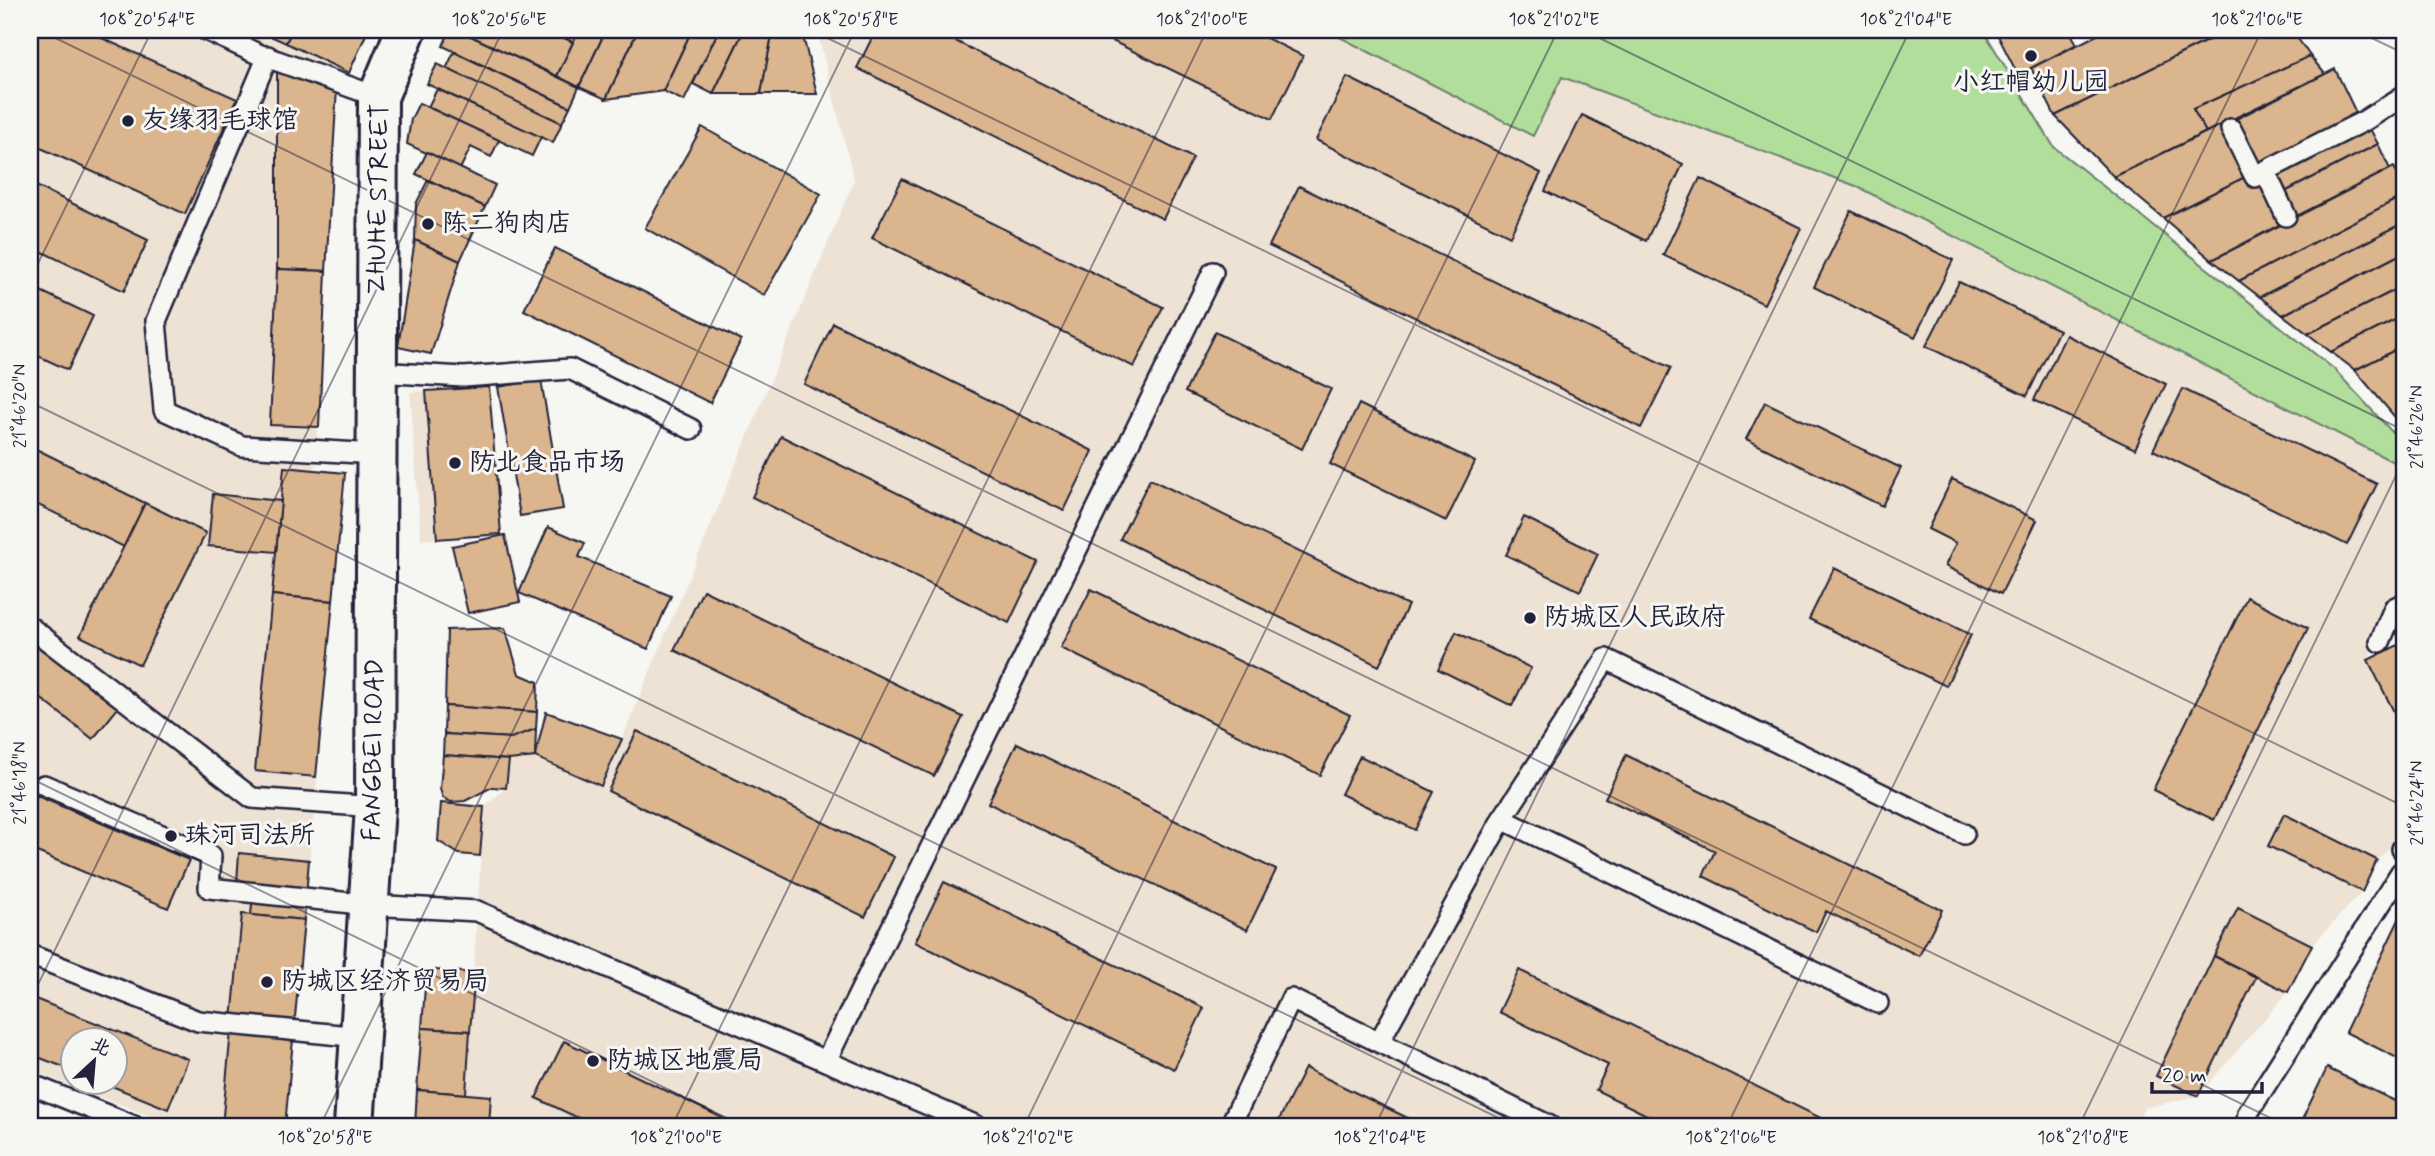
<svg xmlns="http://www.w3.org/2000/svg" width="2435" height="1156" font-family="Mynerve,'LXGW WenKai TC',sans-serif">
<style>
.built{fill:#eee2d4;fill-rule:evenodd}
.green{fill:#b2de9c;stroke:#6a806c;stroke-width:2}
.building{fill:#dbb58d;stroke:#22223b;stroke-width:2}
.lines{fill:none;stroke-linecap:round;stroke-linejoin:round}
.lane-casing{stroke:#22223b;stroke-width:24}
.secondary-casing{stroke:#22223b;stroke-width:44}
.lane{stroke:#f6f6f2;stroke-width:19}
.secondary{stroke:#f6f6f2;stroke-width:38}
.ticks{fill:none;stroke:#22223b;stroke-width:2;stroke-opacity:0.45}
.poi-dot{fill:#22223b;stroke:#f6f6f2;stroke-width:2.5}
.labels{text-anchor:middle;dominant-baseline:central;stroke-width:6;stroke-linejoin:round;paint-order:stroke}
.poi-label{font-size:26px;fill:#22223b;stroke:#f6f6f2;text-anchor:start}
.street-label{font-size:26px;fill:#22223b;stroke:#f6f6f2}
.neatline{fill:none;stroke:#22223b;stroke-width:2.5}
.ticks-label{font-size:18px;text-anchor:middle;fill:#22223b}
</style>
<rect width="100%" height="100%" fill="#f6f6f2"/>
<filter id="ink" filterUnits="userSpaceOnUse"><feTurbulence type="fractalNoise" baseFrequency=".0143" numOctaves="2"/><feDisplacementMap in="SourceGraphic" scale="14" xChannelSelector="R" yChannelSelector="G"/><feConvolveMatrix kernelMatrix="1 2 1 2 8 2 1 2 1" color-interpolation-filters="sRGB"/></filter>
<g filter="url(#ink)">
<g class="built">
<path d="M30,30H368L349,73L337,88L315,469L345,473L285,1126H176L30,1070ZM74,1040H116V1082H74Z"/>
<polygon points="817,30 1326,30 1533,135 1562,77 1856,186 2405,468 2405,576 2368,660 2403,734 2399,839 2377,860 2362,892 2312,945 2288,992 2198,1096 2144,1108 2135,1126 415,1126 417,1090 466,1093 484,807 506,788 509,760 535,757 601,785 622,739 854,180"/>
<polygon points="489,387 501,534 421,540 410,392"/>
</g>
<polygon class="green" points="1326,30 1983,30 2054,147 2334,369 2405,446 2405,468 1856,186 1562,77 1533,136"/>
<g class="building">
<polygon points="30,30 84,30 237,99 185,214 30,143"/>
<polygon points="257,30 292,30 286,43"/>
<polygon points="292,30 368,30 349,73 286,43"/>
<polygon points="450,30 458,30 579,87 570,107 443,46"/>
<polygon points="458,30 547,30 573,42 557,76"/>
<polygon points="547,30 579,30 573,42"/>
<polygon points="579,30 606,30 579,87 557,76"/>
<polygon points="606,30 638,30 606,99 579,87"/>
<polygon points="638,30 692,30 663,91 606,99"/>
<polygon points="692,30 719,30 684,101 663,91"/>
<polygon points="719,30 744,30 713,94 693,84"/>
<polygon points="744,30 773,30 761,94 713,94"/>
<polygon points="773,30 803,36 817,94 761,94"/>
<polygon points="876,30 933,30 1193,158 1163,219 857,68"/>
<polygon points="1105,30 1250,30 1303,56 1272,119 1102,36"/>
<polygon points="1995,30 2069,30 2077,44 2018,75"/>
<polygon points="2107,30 2229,30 2055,116 2031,68"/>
<polygon points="2229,30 2292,30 2310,56 2193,109 2206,132 2114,177 2055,116"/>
<polygon points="454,52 570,107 562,123 446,69"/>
<polygon points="2310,56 2325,74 2206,132 2193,109"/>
<polygon points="437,64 562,123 553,143 427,84"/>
<polygon points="2335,69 2360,121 2257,172 2232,121"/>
<polygon points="277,71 337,88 326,271 277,269"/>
<polygon points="1347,77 1541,173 1510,236 1316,140"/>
<polygon points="437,89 541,137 532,156 428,107"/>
<polygon points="419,103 499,140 491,157 471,147 460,169 407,144 411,119"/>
<polygon points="1582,115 1683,164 1646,241 1545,191"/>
<polygon points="2367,123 2378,144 2281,194 2269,173"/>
<polygon points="2221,125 2247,176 2163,218 2114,177"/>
<polygon points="702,127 821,194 764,295 645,228"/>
<polygon points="2378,144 2390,169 2293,218 2281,194"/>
<polygon points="427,152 495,185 485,207 416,174"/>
<polygon points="2394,167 2405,189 2405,195 2239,281 2212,260"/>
<polygon points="2247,176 2261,179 2283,223 2212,260 2163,218"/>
<polygon points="1700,178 1801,228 1764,304 1663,255"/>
<polygon points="902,179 1163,307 1134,367 872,238"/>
<polygon points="428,180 485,207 460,261 415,240 416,204"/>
<polygon points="30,183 148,240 124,291 30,246"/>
<polygon points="1299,186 1671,368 1641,428 1269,246"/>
<polygon points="2405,195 2405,222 2260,297 2239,281"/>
<polygon points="1851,211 1953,260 1915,337 1814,287"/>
<polygon points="2405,222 2405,252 2283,315 2260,297"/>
<polygon points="415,240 460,261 431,354 398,347"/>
<polygon points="555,248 741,340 710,403 524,310"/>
<polygon points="2405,252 2405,285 2308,334 2283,315"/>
<polygon points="277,269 326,271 319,427 270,425"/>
<polygon points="1959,282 2059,330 2027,396 1926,346"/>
<polygon points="2405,285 2405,315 2331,352 2308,334"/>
<polygon points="30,286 93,316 68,370 30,352"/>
<polygon points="2405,315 2405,345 2355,370 2331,352"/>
<polygon points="833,323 1093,451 1064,511 804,384"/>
<polygon points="1215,332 1331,389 1302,449 1185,392"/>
<polygon points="2066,335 2166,384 2135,449 2034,400"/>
<polygon points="2405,345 2405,429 2355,370"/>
<polygon points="541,380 563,509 520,516 498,387"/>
<polygon points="489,387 501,534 437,539 426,391"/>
<polygon points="2183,389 2377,484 2347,545 2153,450"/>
<polygon points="1765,402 1901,468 1882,506 1746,439"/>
<polygon points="1359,404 1475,462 1446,521 1330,464"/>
<polygon points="781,436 1038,562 1009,623 752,497"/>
<polygon points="30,446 145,503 124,547 30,501"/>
<polygon points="284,467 345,473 333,601 272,595"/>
<polygon points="1150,479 1408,605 1379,666 1120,539"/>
<polygon points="1952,479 2037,520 2001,594 1945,566 1956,543 1928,529"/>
<polygon points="213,494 281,501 276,552 208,546"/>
<polygon points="145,503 206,533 140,665 80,636"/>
<polygon points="1524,517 1598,554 1580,591 1506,555"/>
<polygon points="548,527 585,543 579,557 671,596 648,649 519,593"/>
<polygon points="505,535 520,602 468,613 452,546"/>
<polygon points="1834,568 1971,635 1946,686 1809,619"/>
<polygon points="1091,589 1350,715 1320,775 1061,648"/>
<polygon points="703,590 963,717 934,776 674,650"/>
<polygon points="272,595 333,601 316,777 255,771"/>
<polygon points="2247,597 2308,628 2214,820 2153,790"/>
<polygon points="2405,616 2405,650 2392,623"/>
<polygon points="505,628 519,674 538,682 537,712 445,706 447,630"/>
<polygon points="1456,632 1531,668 1512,706 1438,669"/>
<polygon points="30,639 118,708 93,739 30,690"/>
<polygon points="2402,643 2405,650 2405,721 2400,724 2368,660"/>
<polygon points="445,706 537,712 536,729 511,738 444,734"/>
<polygon points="546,712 622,739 601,786 535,757"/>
<polygon points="536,729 535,757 509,760 443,755 444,734 511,738"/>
<polygon points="637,731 894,857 865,917 608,791"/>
<polygon points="2403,734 2405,734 2405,839 2399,839"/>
<polygon points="1017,743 1276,870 1247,930 988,803"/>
<polygon points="443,755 509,760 506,788 492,787 465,801 451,802 443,798 440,789"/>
<polygon points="1626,755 1942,910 1919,956 1826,911 1816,932 1703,876 1715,851 1605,798"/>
<polygon points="1360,756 1434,792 1415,830 1341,794"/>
<polygon points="30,793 189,860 168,908 30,849"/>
<polygon points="441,803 484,807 480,856 459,854 438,841"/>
<polygon points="2284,814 2377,860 2362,892 2268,846"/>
<polygon points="239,853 309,860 304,920 251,915 254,884 237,882"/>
<polygon points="944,882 1204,1008 1174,1069 915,942"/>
<polygon points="2405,907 2405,1062 2345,1032"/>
<polygon points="2238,908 2312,945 2288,992 2214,956"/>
<polygon points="242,914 304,920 285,1126 222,1126"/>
<polygon points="2214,956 2256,977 2198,1096 2156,1076"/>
<polygon points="435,970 475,973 470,1031 422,1028 425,986"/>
<polygon points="1519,970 1835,1125 1834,1126 1669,1126 1596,1090 1608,1065 1499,1012"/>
<polygon points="30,997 188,1059 168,1109 102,1082 116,1082 116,1040 74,1040 74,1071 30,1054"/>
<polygon points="422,1028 470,1031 466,1094 417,1090"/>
<polygon points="564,1041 739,1126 595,1126 536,1098"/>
<polygon points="1305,1068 1418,1123 1416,1126 1285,1126 1278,1122"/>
<polygon points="2327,1068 2405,1106 2405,1126 2299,1126"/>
<polygon points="417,1090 491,1096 489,1126 415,1126"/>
</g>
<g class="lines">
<g class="lane-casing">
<g id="lane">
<polyline points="206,30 258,54 378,97"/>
<polyline points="268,56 156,321 164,410 242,446 376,454"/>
<polyline points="2231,129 2255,177 2265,171 2286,216"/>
<polyline points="2265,171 2364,121 2405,95"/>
<polyline points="376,372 464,377 570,369 691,429"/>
<polyline points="30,627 252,798 375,807"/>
<polyline points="2380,642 2394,608 2405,603"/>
<polyline points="44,785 211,856 209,888 370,905 477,911 977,1126"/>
<polyline points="1502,819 1878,1003"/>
<polyline points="2402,849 2405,849"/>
<polyline points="30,955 198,1021 360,1037"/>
<polyline points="1379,1042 1502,819 1606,659 1964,834"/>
<polyline points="826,1061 1213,272"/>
<polyline points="30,1084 134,1126"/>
<polyline points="1230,1126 1291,999 1550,1126"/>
<polyline points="2246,1126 2248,1113 2401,872 2405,872"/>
</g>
</g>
<g class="secondary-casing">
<polyline id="secondary" points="354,1126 375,807 378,97 406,30"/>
</g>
<use href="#lane" class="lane"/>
<use href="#secondary" class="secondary"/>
</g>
</g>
<path class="ticks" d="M39,30L2287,1126M811,30L2405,807M1583,30L2405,431M2355,30L2405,54M30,280L152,30M30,402L1515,1126M30,778L743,1126M30,1001L503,30M320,1126L855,30M672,1126L1207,30M1024,1126L1558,30M1375,1126L1910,30M1727,1126L2262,30M2079,1126L2405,457"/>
<g class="poi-dot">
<circle cx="2031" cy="56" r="7"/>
<circle cx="128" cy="121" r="7"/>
<circle cx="428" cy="224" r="7"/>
<circle cx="455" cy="463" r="7"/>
<circle cx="1530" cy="618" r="7"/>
<circle cx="171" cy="836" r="7"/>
<circle cx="267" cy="982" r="7"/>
<circle cx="593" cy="1061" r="7"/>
</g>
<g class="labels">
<g class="poi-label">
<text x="2031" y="83" text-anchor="middle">小红帽幼儿园</text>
<text x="142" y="121">友缘羽毛球馆</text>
<text x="442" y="224">陈二狗肉店</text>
<text x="469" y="463">防北食品市场</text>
<text x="1544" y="618">防城区人民政府</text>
<text x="185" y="836">珠河司法所</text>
<text x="281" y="982">防城区经济贸易局</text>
<text x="607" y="1061">防城区地震局</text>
</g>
<g class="street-label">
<text transform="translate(379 199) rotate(-89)">ZHUHE STREET</text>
<text transform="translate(374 750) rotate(-89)">FANGBEI ROAD</text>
</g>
</g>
<rect width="2435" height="1156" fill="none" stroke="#f6f6f2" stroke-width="77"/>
<g transform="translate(94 1061) rotate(26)"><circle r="33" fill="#f6f6f2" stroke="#a1a1a9" stroke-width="2"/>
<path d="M0-5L12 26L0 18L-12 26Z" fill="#22223b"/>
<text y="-10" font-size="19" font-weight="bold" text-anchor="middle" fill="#22223b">北</text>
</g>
<path d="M2152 1082v10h110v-10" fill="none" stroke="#22223b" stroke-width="3.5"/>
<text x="2162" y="1082" font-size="21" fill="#22223b" stroke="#f6f6f2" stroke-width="5" paint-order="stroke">20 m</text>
<rect x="38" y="38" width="2358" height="1080" class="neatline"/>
<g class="ticks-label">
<text x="147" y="25">108°20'54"E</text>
<text x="499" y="25">108°20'56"E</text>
<text x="851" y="25">108°20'58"E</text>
<text x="1202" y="25">108°21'00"E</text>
<text x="1554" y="25">108°21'02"E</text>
<text x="1906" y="25">108°21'04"E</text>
<text x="2257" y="25">108°21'06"E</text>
<text transform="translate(19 406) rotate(-90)" y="6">21°46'20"N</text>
<text transform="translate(2416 427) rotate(-90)" y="6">21°46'26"N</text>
<text transform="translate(19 783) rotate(-90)" y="6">21°46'18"N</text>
<text transform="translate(2416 803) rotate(-90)" y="6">21°46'24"N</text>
<text x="325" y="1143">108°20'58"E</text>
<text x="676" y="1143">108°21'00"E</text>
<text x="1028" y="1143">108°21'02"E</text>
<text x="1380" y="1143">108°21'04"E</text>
<text x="1731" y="1143">108°21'06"E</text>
<text x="2083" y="1143">108°21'08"E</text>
</g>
</svg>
